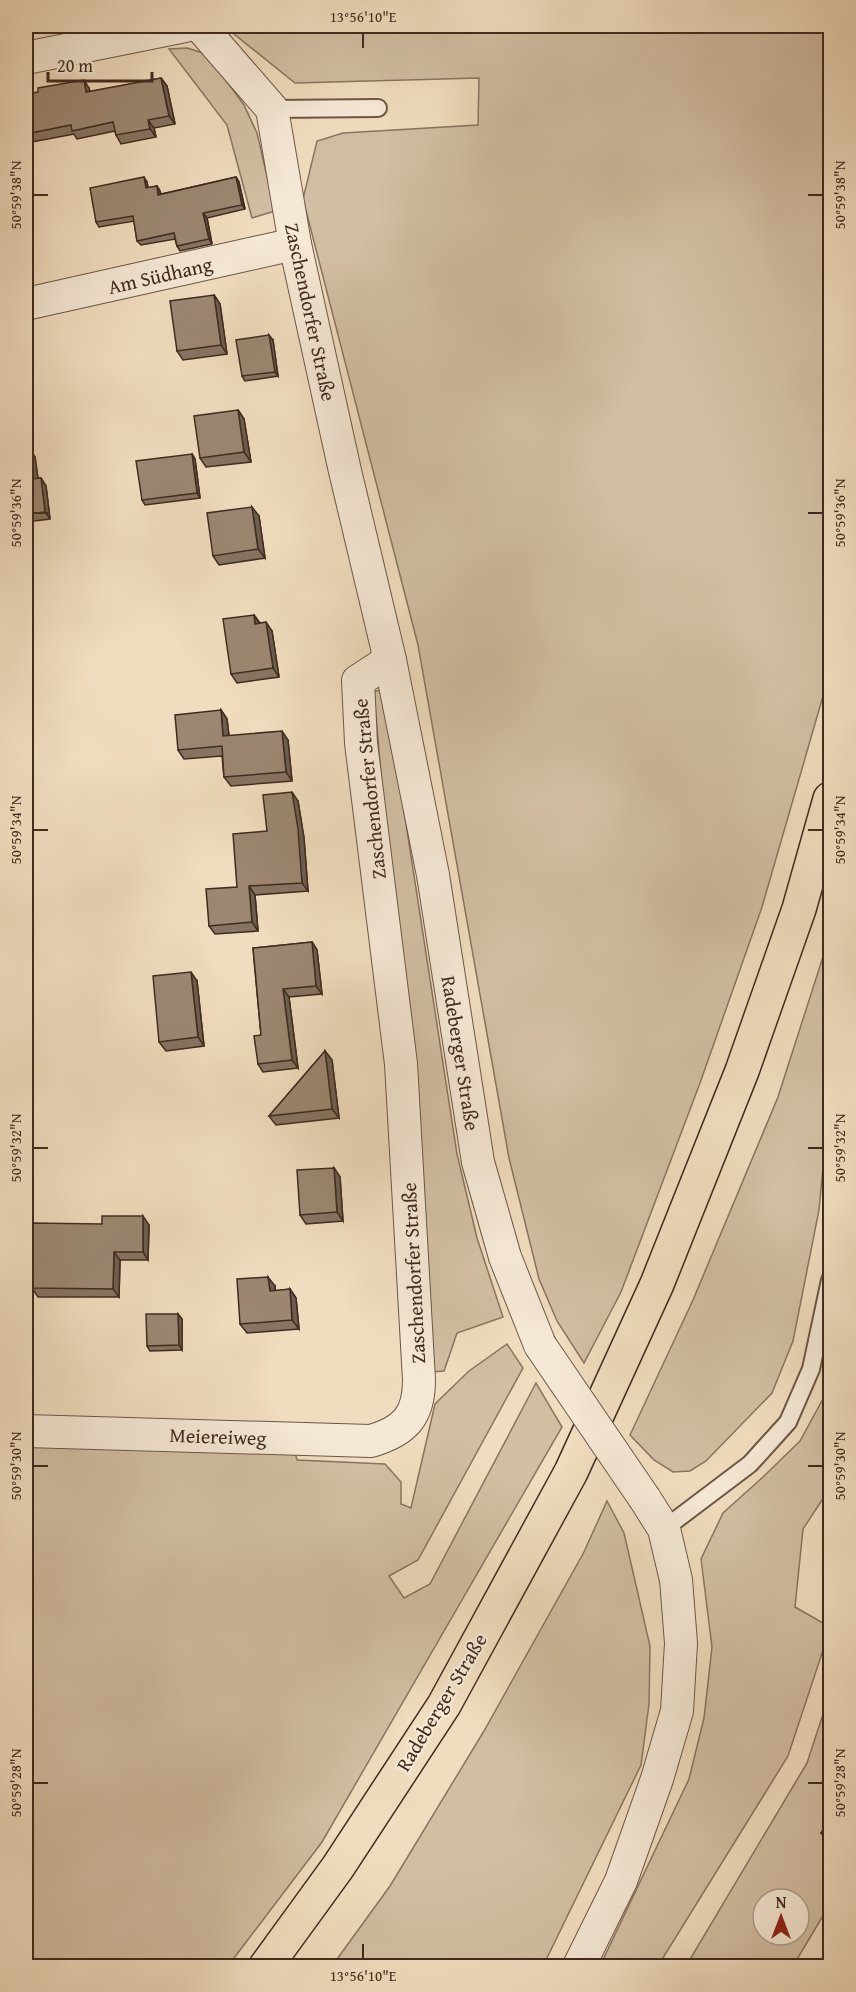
<svg xmlns="http://www.w3.org/2000/svg" width="856" height="1992" font-family="'Gentium Book Plus',serif">
<style>
.green{fill:#d2bea3;stroke:#897461;stroke-width:1.5;fill-rule:evenodd}
.lines{fill:none;stroke-linecap:round;stroke-linejoin:round}
.lane-casing{stroke:#6c5747;stroke-width:20}
.street-casing{stroke:#6c5747;stroke-width:34}
.highway-casing{stroke:#402b1f;stroke-width:36}
.lane{stroke:#f5e8d5;stroke-width:16}
.street{stroke:#f5e8d5;stroke-width:32}
.highway{stroke:#f0dcbe;stroke-width:33}
.street-bridge-casing{stroke:#6c5747;stroke-width:34;stroke-linecap:butt}
.street-bridge{stroke:#f5e8d5;stroke-width:32}
.wall{fill:#867462;stroke:#402b1f;stroke-width:1.5}
.shaded-wall{fill:#6d5e50;stroke:#402b1f;stroke-width:1.5}
.building{fill:#9c8772;stroke:#402b1f;stroke-width:1.5}
.ticks{fill:none;stroke:#402b1f;stroke-width:2}
.labels{text-anchor:middle;dominant-baseline:central;stroke-width:4.5;stroke-linejoin:round;paint-order:stroke}
.street-label{font-size:20px;fill:#402b1f;stroke:#f5e8d5}
.neatline{fill:none;stroke:#402b1f;stroke-width:2}
.ticks-label{font-size:15px;text-anchor:middle;fill:#402b1f}
</style>
<rect width="100%" height="100%" fill="#f0dcbe"/>
<filter id="stains"><feTurbulence type="fractalNoise" baseFrequency=".00333" numOctaves="4"/><feColorMatrix values="0 0 0 0 .2 0 0 0 0 .09 0 0 0 0 .02 0 0 0 .5 -.17"/></filter>
<radialGradient id="worn" r=".72"><stop offset=".6" stop-color="#630" stop-opacity="0"/><stop offset="1" stop-color="#630" stop-opacity=".3"/></radialGradient>
<g class="green">
<polygon points="224,26 830,26 830,672 762,907 700,1083 621,1292 584,1363 557,1321 539,1279 509,1158 418,645 303,199 317,141 343,133 478,125 479,78 295,83"/>
<polygon points="187,48 203,53 217,68 244,105 257,133 275,211 252,218 227,125 169,49"/>
<polygon points="385,688 457,1154 477,1238 503,1317 457,1333 444,1371 432,1372 374,692"/>
<polygon points="830,935 830,1109 827,1126 819,1210 793,1341 772,1393 706,1461 690,1471 673,1472 654,1460 630,1435 693,1300 778,1097"/>
<polygon points="507,1344 523,1368 418,1560 389,1576 404,1598 430,1584 536,1383 562,1427 322,1842 228,1966 26,1966 26,1444 294,1448 297,1460 385,1464 401,1482 401,1504 411,1508 435,1404 469,1371"/>
<polygon points="830,1386 830,1488 803,1529 795,1607 830,1627 830,1629 788,1756 658,1966 600,1966 689,1779 704,1718 712,1647 701,1559 723,1513 763,1477 800,1441"/>
<polygon points="607,1501 624,1533 650,1646 649,1704 641,1765 543,1966 332,1966 390,1886 484,1731 584,1552"/>
<path d="M830,1693V1904L793,1966H686L807,1763ZM763,1899H799V1935H763Z"/>
</g>
<g class="lines">
<g class="lane-casing">
<g id="lane">
<polyline points="272,109 378,108"/>
<polyline points="664,1529 750,1464 788,1422 811,1369 830,1280"/>
</g>
</g>
<g class="street-casing">
<g id="street">
<polyline points="200,26 272,109 295,244 345,471 390,660 433,875 478,1162 505,1257 540,1345"/>
<polyline points="26,58 185,26"/>
<polyline points="26,304 295,244"/>
<path d="M26,1431L371,1441C405,1431 419,1416 419,1380L401,1064L361,743L358,681L390,660"/>
<polyline points="579,1966 621,1881 657,1779 677,1711 681,1643 676,1580 664,1529 645,1499"/>
</g>
</g>
<g class="highway-casing">
<polyline id="highway" points="266,1966 338,1867 444,1705 571,1472 657,1284 742,1071 799,909 830,799"/>
</g>
<use href="#lane" class="lane"/>
<use href="#street" class="street"/>
<use href="#highway" class="highway"/>
<g class="street-bridge-casing">
<polyline id="street-bridge" points="540,1345 645,1499"/>
</g>
<use href="#street-bridge" class="street-bridge"/>
</g>
<g class="wall">
<polygon points="161,78 167,86 175,124 154,128 156,137 121,144 116,135 115,131 77,139 74,134 26,143 26,94 89,88 90,92"/>
<polygon points="236,177 239,182 245,209 207,218 212,244 180,251 177,246 175,239 141,245 137,241 134,221 99,227 96,222 147,182 148,188 157,186 160,191 161,194"/>
<polygon points="214,295 220,304 227,354 183,360 177,351"/>
<polygon points="273,340 278,376 245,381 242,376"/>
<polygon points="238,410 244,419 251,462 206,467 200,458"/>
<polygon points="26,450 35,457 38,478 41,478 46,486 50,519 26,522"/>
<polygon points="192,454 195,459 200,498 145,505 142,500"/>
<polygon points="259,516 265,558 219,565 213,556"/>
<polygon points="254,615 260,623 272,631 279,677 237,683 231,674"/>
<polygon points="221,710 227,719 229,736 288,740 292,781 231,786 224,777 222,756 184,759 178,750"/>
<polygon points="298,801 304,838 308,891 255,895 258,931 215,934 209,926 237,887 267,831"/>
<polygon points="312,942 317,950 322,994 289,997 298,1068 263,1072 258,1064 261,1035 253,948"/>
<polygon points="197,981 204,1046 166,1051 159,1042"/>
<polygon points="325,1051 332,1060 339,1118 276,1125 269,1116"/>
<polygon points="334,1168 340,1177 343,1221 306,1224 300,1215"/>
<polygon points="102,1224 149,1225 148,1260 120,1260 119,1297 38,1297 32,1288"/>
<polygon points="275,1286 275,1291 290,1289 296,1298 299,1329 247,1333 240,1324"/>
<polygon points="178,1314 182,1319 182,1350 150,1351 147,1346"/>
<polygon points="831,1820 831,1842 825,1838 821,1833"/>
</g>
<g class="shaded-wall">
<polygon points="161,78 167,86 175,124 169,116"/>
<polygon points="84,80 89,88 92,101 86,92"/>
<polygon points="148,120 154,128 156,137 150,129"/>
<polygon points="144,177 147,182 149,193 146,188"/>
<polygon points="236,177 239,182 245,209 242,205"/>
<polygon points="157,186 160,191 162,200 158,195"/>
<polygon points="203,213 207,218 212,244 209,239"/>
<polygon points="214,295 220,304 227,354 221,345"/>
<polygon points="269,335 273,340 278,376 275,372"/>
<polygon points="238,410 244,419 251,462 244,452"/>
<polygon points="30,449 35,457 39,486 33,479"/>
<polygon points="192,454 195,459 200,498 197,493"/>
<polygon points="41,478 46,486 50,519 45,512"/>
<polygon points="252,507 259,516 265,558 258,549"/>
<polygon points="254,615 260,624 255,624"/>
<polygon points="266,622 272,631 279,677 273,668"/>
<polygon points="221,710 227,719 230,745 223,736"/>
<polygon points="282,731 288,740 292,781 286,772"/>
<polygon points="292,792 298,801 304,838 308,891 302,883"/>
<polygon points="249,886 255,895 258,931 252,922"/>
<polygon points="312,942 317,950 322,994 316,986"/>
<polygon points="191,972 197,981 204,1046 198,1037"/>
<polygon points="283,989 289,997 298,1068 292,1060"/>
<polygon points="325,1051 332,1060 339,1118 332,1109"/>
<polygon points="334,1168 340,1177 343,1221 337,1212"/>
<polygon points="143,1216 149,1225 148,1260 143,1252"/>
<polygon points="114,1252 120,1260 119,1297 113,1289"/>
<polygon points="268,1277 275,1286 276,1300 270,1291"/>
<polygon points="290,1289 296,1298 299,1329 292,1320"/>
<polygon points="178,1314 182,1319 182,1350 179,1345"/>
</g>
<g class="building">
<polygon points="161,78 169,116 148,120 150,129 116,135 113,122 72,131 71,125 26,134 26,94 38,92 38,88 84,80 86,92"/>
<polygon points="144,177 146,188 157,186 158,195 236,177 242,205 203,213 209,239 177,246 174,233 137,241 133,216 96,222 90,188"/>
<polygon points="214,295 221,345 177,351 170,301"/>
<polygon points="269,335 275,372 242,376 236,340"/>
<polygon points="238,410 244,452 200,458 194,416"/>
<polygon points="30,449 33,479 41,478 45,512 26,514 26,450"/>
<polygon points="192,454 197,493 142,500 136,461"/>
<polygon points="252,507 258,549 213,556 207,513"/>
<polygon points="254,615 255,624 266,622 273,668 231,674 223,619"/>
<polygon points="221,710 223,736 282,731 286,772 224,777 222,746 178,750 175,715"/>
<polygon points="292,792 298,829 302,883 249,886 252,922 209,926 206,889 237,887 233,834 267,831 263,795"/>
<polygon points="312,942 316,986 283,989 292,1060 258,1064 254,1036 261,1035 253,948"/>
<polygon points="191,972 198,1037 159,1042 153,976"/>
<polygon points="325,1051 332,1109 269,1116"/>
<polygon points="334,1168 337,1212 300,1215 297,1170"/>
<polygon points="102,1216 143,1216 143,1252 114,1252 113,1289 32,1288 33,1223 102,1224"/>
<polygon points="268,1277 270,1291 290,1289 292,1320 240,1324 237,1279"/>
<polygon points="146,1314 178,1314 179,1345 147,1346"/>
<polygon points="831,1820 831,1839 821,1833"/>
</g>
<path class="ticks" d="M363,33V48M33,195H48M808,195H823M33,513H48M808,513H823M33,830H48M808,830H823M33,1148H48M808,1148H823M33,1466H48M808,1466H823M33,1783H48M808,1783H823M363,1944V1959"/>
<g class="labels">
<g class="street-label">
<text transform="translate(160 275) rotate(-13)">Am Südhang</text>
<text transform="translate(311 312) rotate(78)">Zaschendorfer Straße</text>
<text transform="translate(369 789) rotate(-96)">Zaschendorfer Straße</text>
<text transform="translate(461 1053) rotate(81)">Radeberger Straße</text>
<text transform="translate(413 1273) rotate(-93)">Zaschendorfer Straße</text>
<text transform="translate(218 1436) rotate(2)">Meiereiweg</text>
<text transform="translate(441 1702) rotate(-59)">Radeberger Straße</text>
</g>
</g>
<rect width="856" height="1992" fill="none" stroke="#f0dcbe" stroke-width="66"/>
<g transform="translate(781 1917)"><circle r="28" fill="#f5e8d5" stroke="#ad9c8c" stroke-width="1.5"/>
<path d="M0-4.5L10 22L0 15L-10 22Z" fill="#8f2418"/>
<text y="-9" font-size="16" font-weight="bold" text-anchor="middle" fill="#402b1f">N</text>
</g>
<path d="M48 72v9h104v-9" fill="none" stroke="#402b1f" stroke-width="3"/>
<text x="57" y="72" font-size="18" fill="#402b1f" stroke="#f5e8d5" stroke-width="4.5" paint-order="stroke">20 m</text>
<rect x="33" y="33" width="790" height="1926" class="neatline"/>
<g class="ticks-label">
<text x="363" y="22">13°56'10"E</text>
<text transform="translate(16 195) rotate(-90)" y="5">50°59'38"N</text>
<text transform="translate(840 195) rotate(-90)" y="5">50°59'38"N</text>
<text transform="translate(16 513) rotate(-90)" y="5">50°59'36"N</text>
<text transform="translate(840 513) rotate(-90)" y="5">50°59'36"N</text>
<text transform="translate(16 830) rotate(-90)" y="5">50°59'34"N</text>
<text transform="translate(840 830) rotate(-90)" y="5">50°59'34"N</text>
<text transform="translate(16 1148) rotate(-90)" y="5">50°59'32"N</text>
<text transform="translate(840 1148) rotate(-90)" y="5">50°59'32"N</text>
<text transform="translate(16 1466) rotate(-90)" y="5">50°59'30"N</text>
<text transform="translate(840 1466) rotate(-90)" y="5">50°59'30"N</text>
<text transform="translate(16 1783) rotate(-90)" y="5">50°59'28"N</text>
<text transform="translate(840 1783) rotate(-90)" y="5">50°59'28"N</text>
<text x="363" y="1981">13°56'10"E</text>
</g>
<rect width="100%" height="100%" filter="url(#stains)"/>
<rect width="100%" height="100%" fill="url(#worn)"/>
</svg>
